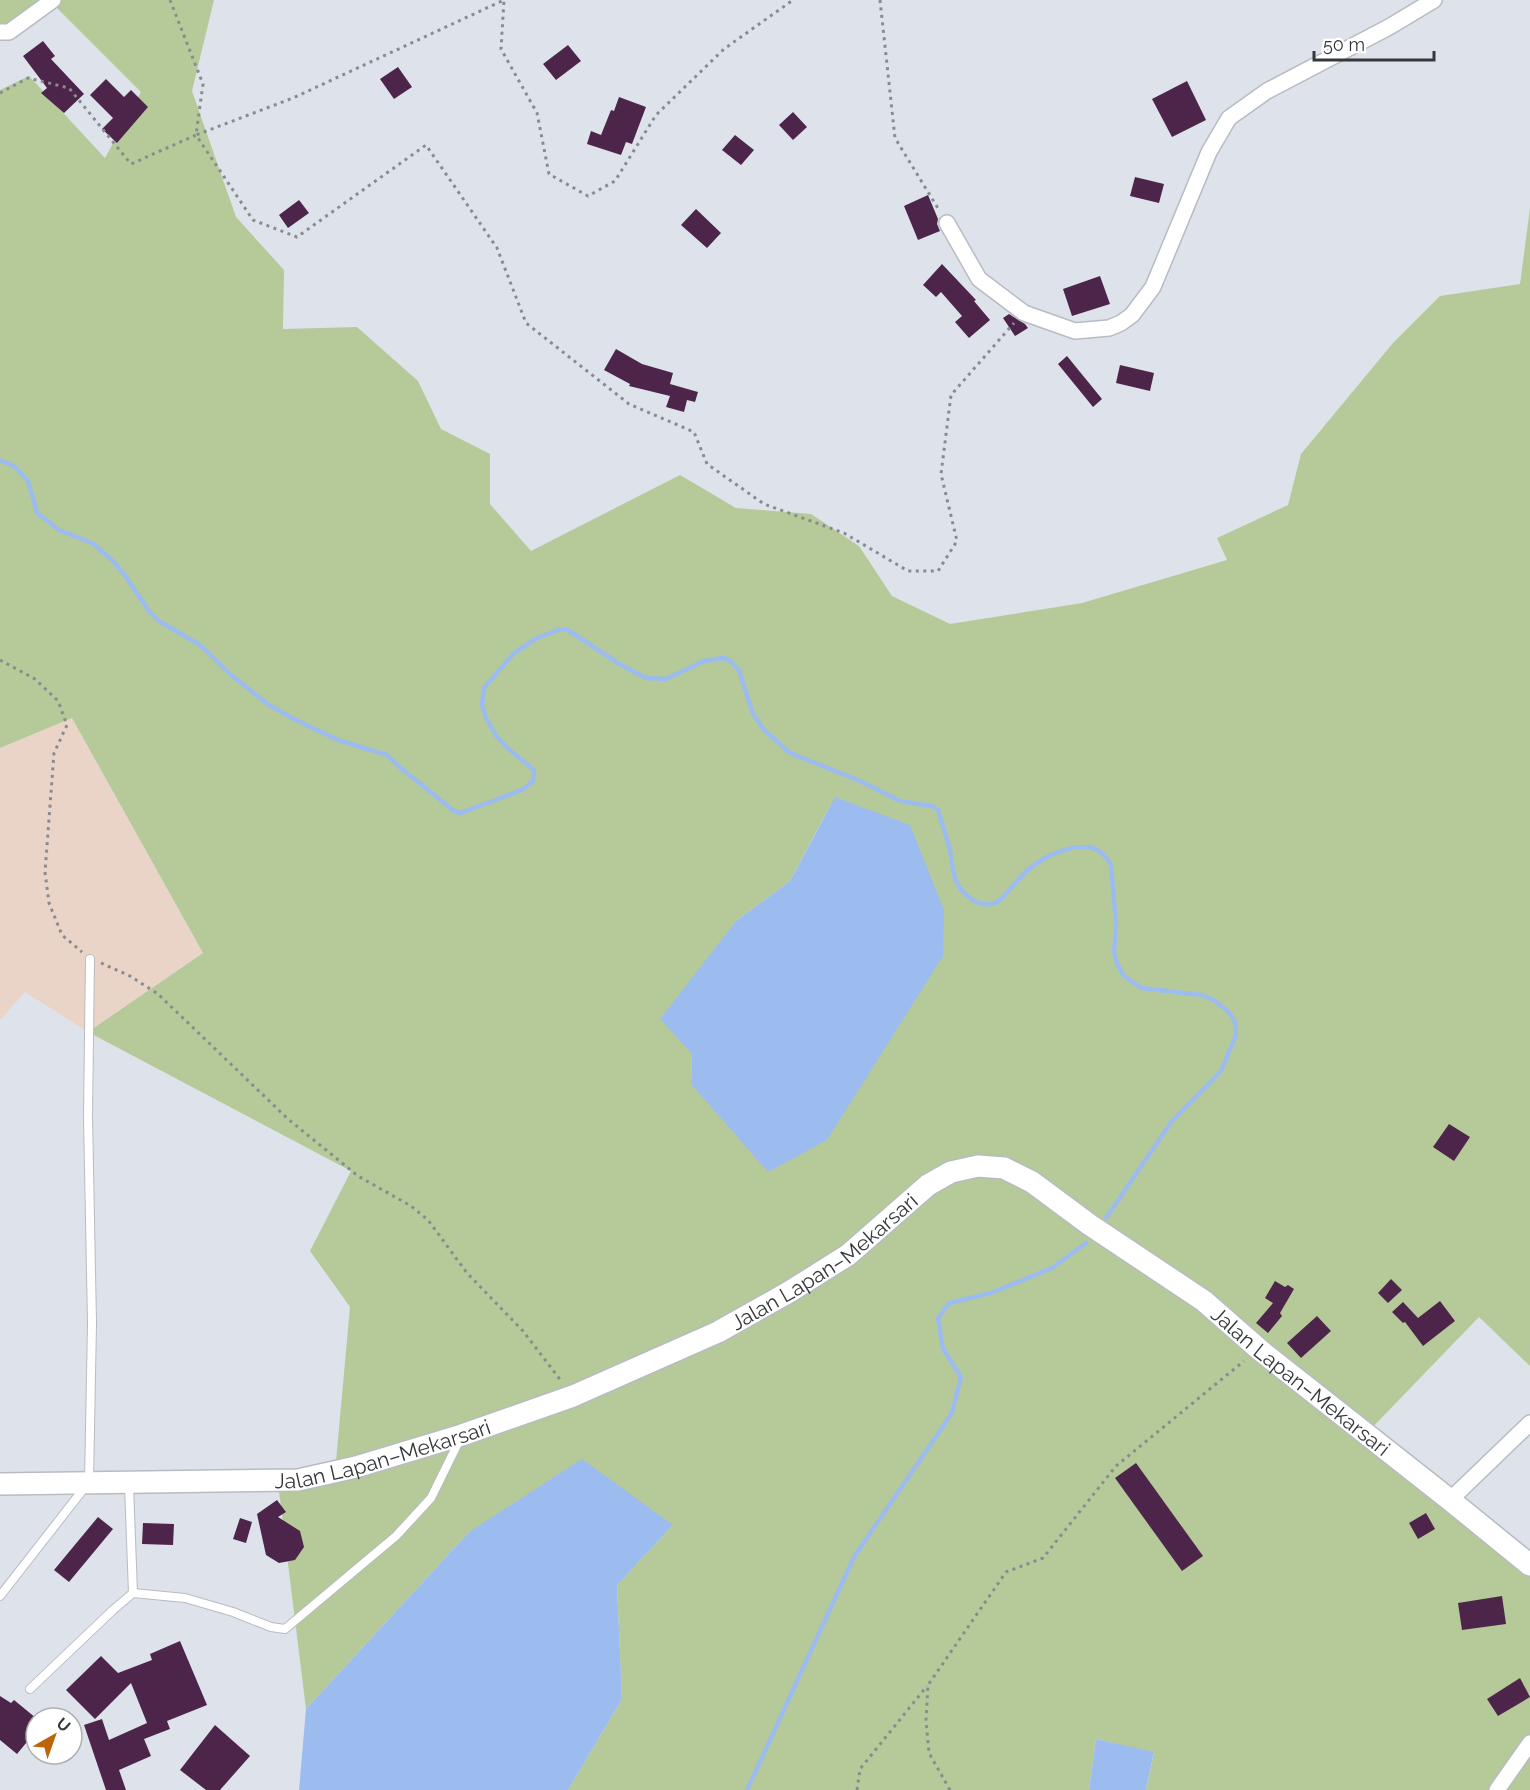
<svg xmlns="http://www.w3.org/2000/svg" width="1530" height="1790" font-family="Raleway,sans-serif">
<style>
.industrial{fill:#ead4c7}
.green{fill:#b5ca98;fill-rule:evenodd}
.water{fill:#9cbcef}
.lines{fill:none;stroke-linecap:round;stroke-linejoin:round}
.stream{stroke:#9cbcef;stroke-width:4.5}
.building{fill:#4e254a}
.lane-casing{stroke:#b7bcc3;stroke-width:10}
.street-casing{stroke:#b7bcc3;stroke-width:18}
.secondary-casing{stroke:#b7bcc3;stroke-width:24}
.path{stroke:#888c91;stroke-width:3;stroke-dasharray:3 4.5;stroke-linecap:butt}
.lane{stroke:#fff;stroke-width:8}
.street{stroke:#fff;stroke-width:15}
.secondary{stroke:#fff;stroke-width:21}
.labels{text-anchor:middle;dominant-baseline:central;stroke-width:6;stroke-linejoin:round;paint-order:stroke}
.street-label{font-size:21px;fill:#35383b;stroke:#fff}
</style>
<rect width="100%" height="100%" fill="#dee3eb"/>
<polygon class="industrial" points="72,718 203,953 88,1032 25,992 0,1020 0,748"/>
<g class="green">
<polygon points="0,0 39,0 0,37"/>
<path d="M49,0H214L192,91L236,217L284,270L283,329L357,327L418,381L441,429L490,454V504L531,551L680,475L736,508L811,514L859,546L892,596L950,624L1082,603L1227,560L1217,538L1288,505L1301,454L1393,343L1440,296L1520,284L1530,208V1366L1479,1317L1365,1435L1530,1577V1790H1146L1154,1753L1096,1739L1089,1790H568L622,1699L617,1585L672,1526L469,1532L306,1709L277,1475L336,1461L350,1307L310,1251L351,1171L88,1032L203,953L72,718L0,748V90L29,76L105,158L141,92ZM834,798L691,1084L692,1054L736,921L790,881Z"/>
</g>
<g class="water">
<polygon points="835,797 910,825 944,910 943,956 827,1140 768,1172 691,1084 692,1054 660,1019 736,921 790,881"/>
<polygon points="582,1459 673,1525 617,1585 622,1699 568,1790 299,1790 306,1709 469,1532"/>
<polygon points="1096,1739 1154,1752 1146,1790 1089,1790"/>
</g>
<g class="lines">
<g class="stream">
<path d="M0,460L14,466L28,481L37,513L59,530L92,543L113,561L126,577L149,611L159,621L200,645L231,675L269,705L294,719L338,740L387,755L402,769L454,811L460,813L466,811L524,789L533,781L534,770L505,746L495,734L486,718L482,705L484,688L514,653L537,638L561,629L568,630L621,665L646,678L666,679L704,661L723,658L729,660L739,670L753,714L764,730L790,753L860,781L900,801L932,806L938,810C942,823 946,836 950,850C952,859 952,872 956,881C963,896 981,910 997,902C1005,897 1012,886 1019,879C1033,862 1061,847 1083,847C1096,846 1106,854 1111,866L1116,924L1114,952L1117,964L1124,976L1141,988L1201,995L1212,999L1228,1011L1235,1022L1236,1035L1221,1071L1172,1121L1106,1218"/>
<polyline points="747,1790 854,1557 952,1413 961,1377 943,1349 938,1318 949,1303 991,1293 1052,1268 1086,1243"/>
</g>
</g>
<g class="building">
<polygon points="43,41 55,56 51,59 84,94 64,113 41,93 47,88 23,56"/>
<polygon points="568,45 581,61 556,80 543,64"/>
<polygon points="398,67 412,87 394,99 380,79"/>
<polygon points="106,79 124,97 131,90 148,107 117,143 102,129 113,118 90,95"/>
<polygon points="1187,81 1206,120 1172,137 1152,99"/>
<polygon points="619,97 646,107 632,144 626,142 621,155 587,144 591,131 601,135 611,110 614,111"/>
<polygon points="793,112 807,127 793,140 779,125"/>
<polygon points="735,135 754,150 741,165 722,150"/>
<polygon points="1135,177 1164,184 1159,203 1130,196"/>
<polygon points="928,195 938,219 937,224 940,231 918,240 904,206"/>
<polygon points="299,200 309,213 288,228 279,215"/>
<polygon points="696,209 721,233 707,248 681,225"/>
<polygon points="942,264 976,300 974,301 990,320 969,338 955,322 962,316 941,292 936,297 923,285"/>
<polygon points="1100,276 1110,304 1072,316 1063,289"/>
<polygon points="1009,314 1025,324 1028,328 1015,336 1003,318"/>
<polygon points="616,349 642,364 673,373 670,384 698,392 695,402 687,400 684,412 666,407 670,396 629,386 630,384 604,370"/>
<polygon points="1067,356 1102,399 1093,407 1058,364"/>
<polygon points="1120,365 1154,373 1150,391 1116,383"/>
<polygon points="1449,1124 1470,1137 1454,1161 1433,1147"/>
<polygon points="1391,1279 1402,1290 1388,1303 1378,1293"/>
<polygon points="1275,1281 1285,1287 1288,1285 1294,1289 1280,1313 1282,1316 1268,1333 1256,1323 1273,1303 1265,1298"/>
<polygon points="1440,1301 1455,1321 1423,1346 1405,1322 1403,1323 1392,1312 1403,1302 1418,1318"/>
<polygon points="1317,1316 1331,1331 1301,1358 1287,1343"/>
<polygon points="1136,1463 1203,1556 1182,1571 1115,1478"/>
<polygon points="277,1500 286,1512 278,1517 300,1531 304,1547 295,1560 279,1563 266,1555 257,1514"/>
<polygon points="1426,1513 1435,1529 1418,1539 1409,1523"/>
<polygon points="98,1517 113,1529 69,1582 54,1570"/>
<polygon points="240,1518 252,1522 246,1543 233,1539"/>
<polygon points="143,1523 174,1524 173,1545 142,1544"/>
<polygon points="1502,1596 1506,1624 1462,1630 1458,1603"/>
<polygon points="180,1641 207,1705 167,1721 170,1729 144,1739 151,1756 119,1770 126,1790 106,1790 84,1725 102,1719 109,1740 147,1723 131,1683 95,1719 66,1690 101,1656 118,1673 152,1660 150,1654"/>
<polygon points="1520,1678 1530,1697 1498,1716 1487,1699"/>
<polygon points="0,1696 11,1703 14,1700 36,1718 36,1731 17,1754 0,1740"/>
<polygon points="215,1725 250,1756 220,1790 206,1790 180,1770"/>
</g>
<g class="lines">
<g class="lane-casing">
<g id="lane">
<polyline points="129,1485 133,1593"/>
<polyline points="0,1596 89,1482 92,1323 88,1116 90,959"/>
<polyline points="30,1689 113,1610 133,1593 185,1598 233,1612 271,1627 285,1629 396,1536 431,1498 460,1439"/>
</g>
</g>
<g class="street-casing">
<g id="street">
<polyline points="0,32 9,32 53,0"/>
<polyline points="947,223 979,279 1024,313 1075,331 1109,328 1121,323 1132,315 1153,287 1209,152 1229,118 1267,91 1389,27 1434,0"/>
<polyline points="1450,1500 1530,1423"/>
<polyline points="1497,1790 1530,1743"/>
</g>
</g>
<g class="secondary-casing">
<g id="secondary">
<path id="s1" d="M0,1484L298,1480L356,1467L462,1435L573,1396L718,1332L789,1292L848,1255L928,1185L951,1172L978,1166L1004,1168L1032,1182L1090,1225L1204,1301L1261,1351L1450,1500L1530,1565"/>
</g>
</g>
<g class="path">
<polyline points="170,0 203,84 196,135 293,98 504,0 501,49 537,113 549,174 588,196 615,181 656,115 724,49 793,0"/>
<polyline points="880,0 895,138 939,210"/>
<polyline points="0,93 28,78 69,88 131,164 196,135 253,220 297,237 426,145 497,248 526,323 629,404 694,432 707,464 764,504 844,533 908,571 938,571 957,541 941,474 951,395 1014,323"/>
<polyline points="0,660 35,679 58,701 67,725 54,753 45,872 49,903 62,935 82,952"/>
<polyline points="101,963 130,976 158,994 288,1119 358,1176 411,1206 428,1220 467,1273 523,1331 562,1382"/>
<polyline points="857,1790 860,1769 927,1686"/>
<polyline points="950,1790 929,1753 926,1720 928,1685 1006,1572 1043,1558 1116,1466 1244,1361"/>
</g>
<use href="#lane" class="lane"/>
<use href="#street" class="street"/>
<use href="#secondary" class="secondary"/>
</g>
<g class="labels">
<g class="street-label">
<text stroke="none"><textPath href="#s1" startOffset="872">Jalan Lapan–Mekarsari</textPath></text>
<text stroke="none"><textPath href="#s1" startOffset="1448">Jalan Lapan–Mekarsari</textPath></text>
<text stroke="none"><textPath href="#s1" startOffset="386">Jalan Lapan–Mekarsari</textPath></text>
</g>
</g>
<g transform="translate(54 1736) rotate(40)"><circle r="28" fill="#ffffff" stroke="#aeafb1" stroke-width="1.5"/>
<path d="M0-4.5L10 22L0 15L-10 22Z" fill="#be6308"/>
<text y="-9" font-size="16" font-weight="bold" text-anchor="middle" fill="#35383b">U</text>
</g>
<path d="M1314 51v9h120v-9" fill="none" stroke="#35383b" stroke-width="3"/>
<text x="1323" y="51" font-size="18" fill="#35383b" stroke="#ffffff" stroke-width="4.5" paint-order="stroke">50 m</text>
</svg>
